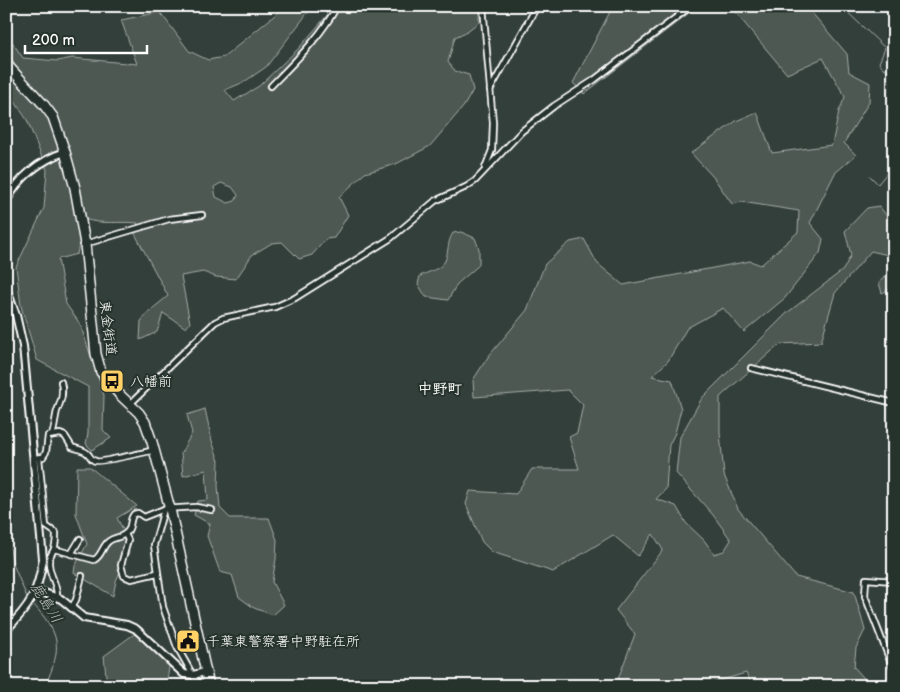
<svg xmlns="http://www.w3.org/2000/svg" width="900" height="692" font-family="'Balsamiq Sans','Klee One',sans-serif">
<style>
.green{fill:#4d5853;stroke:#a6aca9;fill-rule:evenodd}
.lines{fill:none;stroke-linecap:round;stroke-linejoin:round}
.stream{stroke:#abb0ae;stroke-width:1}
.street-casing{stroke:#fff;stroke-width:8}
.secondary-casing{stroke:#fff;stroke-width:10}
.highway-casing{stroke:#fff;stroke-width:12}
.street{stroke:#26332d;stroke-width:4.5}
.secondary{stroke:#26332d;stroke-width:6}
.highway{stroke:#26332d;stroke-width:9}
.labels{text-anchor:middle;dominant-baseline:central;stroke-width:4;stroke-linejoin:round;paint-order:stroke}
.street-label{font-size:14px;fill:#fff;stroke:#26332d}
.poi-label{font-size:14px;fill:#fff;stroke:#26332d;text-anchor:start}
.neighbourhood-label{font-size:15px;font-weight:bold;fill:#fff;stroke:#26332d}
.water-label{font-size:15px;font-style:italic;fill:#b9bdbc;stroke:#26332d}
</style>
<rect width="100%" height="100%" fill="#333f3a"/>
<filter id="ink" filterUnits="userSpaceOnUse"><feTurbulence type="fractalNoise" baseFrequency=".02" numOctaves="2"/><feDisplacementMap in="SourceGraphic" scale="10" xChannelSelector="R" yChannelSelector="G"/><feConvolveMatrix kernelMatrix="1 2 1 2 8 2 1 2 1" color-interpolation-filters="sRGB"/></filter>
<g filter="url(#ink)">
<g class="green">
<path d="M286,6H313L266,67L244,82L225,90L234,101L259,86L299,48L335,6H479V22L466,32L455,37L448,62L455,71L469,75L473,90L464,106L430,146L396,164L365,173L339,197L348,215L334,238L326,239L312,255L299,259L282,242L272,243L252,255L236,279L216,277L203,272L181,276L190,323L186,328L163,313L157,332L140,340L141,321L152,309L168,296L134,232L138,223C119,221 102,225 84,219L77,254L58,259L66,304L80,324L104,395L103,430L111,438L92,450L86,444L88,433V387L37,360L21,306L16,267L44,208L47,170L27,120L6,88V33L23,58L58,61L72,58L137,64L121,20L160,12L189,51L208,60L224,57ZM221,183L232,187L238,195L235,201L228,203L216,197L214,187Z"/>
<polygon points="613,6 698,6 584,94 573,83"/>
<polygon points="730,6 806,6 847,54 849,72 870,83 869,102 844,143 856,155 835,173 810,223 823,239 820,253 785,298 744,332 723,308 687,328 668,361 652,376 672,380 681,409 675,433 669,445 666,489 656,499 676,506 686,523 704,540 714,554 724,551 731,540 713,515 676,473 680,437 702,398 787,313 843,270 851,255 845,231 867,208 879,206 894,225 894,287 882,293 879,283 889,271 888,255 871,251 835,293 821,342 780,344 720,397 720,433 724,475 738,509 796,577 854,592 865,630 856,648 854,667 871,686 752,686 746,673 701,686 638,686 618,679 635,634 616,610 663,550 653,534 638,556 613,535 553,572 492,552 482,542 466,504 470,491 516,494 532,469 579,469 569,437 577,433 583,405 568,390 474,397 473,380 488,357 527,310 545,264 570,242 584,239 597,263 623,285 750,261 761,265 798,232 799,211 742,202 732,204 714,178 691,153 736,121 757,112 772,153 832,145 839,111 845,97 823,58 787,74"/>
<path d="M461,232L475,238L479,249V265L457,284L448,300L426,297L418,284L420,276C428,272 441,269 445,261C449,251 447,242 453,233Z"/>
<polygon points="205,409 212,441 219,461 218,486 220,508 230,518 269,518 277,540 276,559 272,582 284,605 273,615 254,608 239,597 232,575 220,572 207,536 210,524 194,515 198,501 208,500 206,470 183,476 181,453 192,433 187,415"/>
<polygon points="77,467 90,467 137,506 117,518 127,537 129,552 116,581 113,596 74,573 75,566 87,544 76,514"/>
<polygon points="134,634 171,656 166,686 107,686 104,656"/>
</g>
<g class="lines">
<g class="stream">
<polyline points="841,6 885,48 879,63 882,67 894,74"/>
<polyline points="870,176 878,184 894,164"/>
<polyline points="6,529 13,564 28,600"/>
<path d="M31,602C61,634 63,646 45,686"/>
</g>
<g class="street-casing">
<g id="street">
<polyline points="483,6 493,123 492,150 485,168"/>
<path d="M271,86C295,61 321,37 337,6"/>
<polyline points="490,90 537,6"/>
<polyline points="85,244 169,219 202,215"/>
<polyline points="751,368 894,403"/>
<polyline points="130,404 215,322 223,318 275,307 295,298 391,238 435,201 466,187 475,181 522,131 554,106 594,80 691,6"/>
<path d="M52,435C55,427 55,418 57,411C61,401 64,393 61,382"/>
<path d="M34,458L43,457L46,452L48,436L60,434L65,436L72,447C77,449 84,450 87,453C91,456 90,460 96,461C99,463 146,452 155,450"/>
<path d="M39,458L46,526L56,533C56,538 56,544 54,549C52,554 49,556 49,561C48,574 58,584 57,597"/>
<polyline points="164,509 154,545 163,607 177,647 199,686"/>
<polyline points="125,534 128,540 121,565 124,576 131,579 157,573"/>
<path d="M54,549L94,560C102,556 102,546 109,541C114,537 122,538 127,532C132,527 129,519 134,514L138,513L144,517L164,509L196,507L212,510"/>
<polyline points="71,554 80,539"/>
<polyline points="894,581 866,579 865,596 894,671"/>
<polyline points="71,608 76,600 82,576"/>
</g>
</g>
<g class="secondary-casing">
<g id="secondary">
<path d="M6,202C18,178 40,160 65,152"/>
<path d="M6,288L16,315L23,346L43,559C38,593 30,606 6,630"/>
<polyline points="36,590 61,599 84,618 127,625 136,629 184,674 193,675 205,672"/>
</g>
</g>
<g class="highway-casing">
<polyline id="highway" points="6,61 10,68 44,105 53,117 65,152 75,188 85,244 96,354 101,372 119,394 139,413 145,422 152,442 170,509 209,686"/>
</g>
<use href="#street" class="street"/>
<use href="#secondary" class="secondary"/>
<use href="#highway" class="highway"/>
</g>
</g>
<defs>
<g id="bus-square" transform="scale(1.25)"><rect x="-9" y="-9" width="18" height="18" rx="4" fill="#ffd166" stroke="#26332d"/><path d="M-5-6H5V4H4V6H2V4H-2V6H-4V4H-5ZM-3.5-4V0h7V-4ZM-3.5 1.2v1.5H-2V1.2ZM2 1.2v1.5H3.5V1.2Z" fill="#111"/></g>
<g id="civic-square" transform="scale(1.25)"><rect x="-9" y="-9" width="18" height="18" rx="4" fill="#ffd166" stroke="#26332d"/><path d="M-.6-6.5H3V-4.5H.6V-3L4-1V1h2V6H-6V1h2V-1L-.6-3ZM-1.2 2.5V6h2.4V2.5Z" fill="#111"/></g>
</defs>
<g fill-rule="evenodd">
<use href="#bus-square" x="112" y="381"/>
<use href="#civic-square" x="188" y="641"/>
</g>
<g class="labels">
<g class="street-label">
<text transform="translate(108 328) rotate(83)">東金街道</text>
</g>
<g class="poi-label">
<text x="130" y="381">八幡前</text>
<text x="206" y="641">千葉東警察署中野駐在所</text>
</g>
<g class="neighbourhood-label">
<text x="440" y="389">中野町</text>
</g>
<g class="water-label">
<text transform="translate(46 603) rotate(58)">鹿島川</text>
</g>
</g>
<rect width="900" height="692" fill="none" stroke="#26332d" stroke-width="25"/>
<rect x="12" y="12" width="875" height="667" fill="none" stroke="#fff" stroke-width="2" filter="url(#ink)"/>
<path d="M25 45v8h122v-8" fill="none" stroke="#ffffff" stroke-width="2.5"/>
<text x="32" y="45" font-size="15" fill="#ffffff" stroke="#26332d" stroke-width="4" paint-order="stroke">200 m</text>
</svg>
